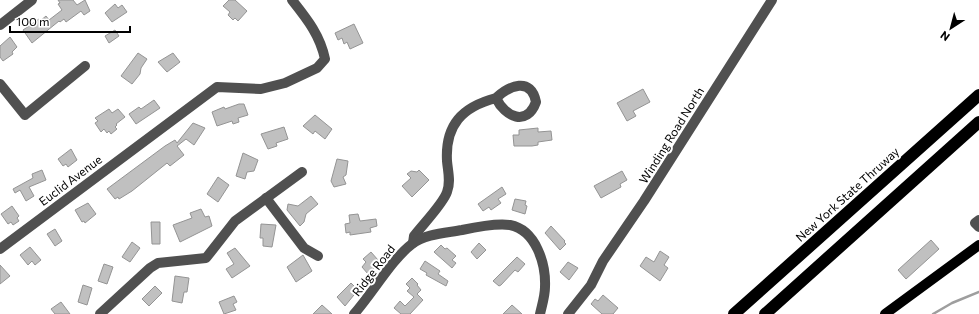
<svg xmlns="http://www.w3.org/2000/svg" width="979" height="314" font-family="Commissioner,sans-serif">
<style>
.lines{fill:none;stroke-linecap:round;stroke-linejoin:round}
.stream{stroke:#9e9e9e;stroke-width:2.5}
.building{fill:#c0c0c0;stroke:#949494}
.minor{stroke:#505050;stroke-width:10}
.major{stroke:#000;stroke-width:10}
.highway{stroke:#000;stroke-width:12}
.labels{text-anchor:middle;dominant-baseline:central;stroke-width:4;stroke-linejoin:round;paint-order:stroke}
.street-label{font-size:12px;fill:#000;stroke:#fff}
</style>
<rect width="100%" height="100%" fill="#fff"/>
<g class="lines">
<polyline class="stream" points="933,314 952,303 979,292"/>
</g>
<g class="building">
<polygon points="58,0 73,0 77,5 85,0 90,11 84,15 81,11 66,22 64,19 60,22 59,21 32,43 23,30 39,19 40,21 46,16 49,20 62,10 58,4 60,3"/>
<polygon points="229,0 235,0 247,11 238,21 235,18 233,20 228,15 230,12 223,6"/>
<polygon points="115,4 118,8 122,5 127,12 112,22 105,13"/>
<polygon points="354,24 363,43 350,49 347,42 344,44 342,38 338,40 335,33"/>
<polygon points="115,30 119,36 109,43 105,36"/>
<polygon points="10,37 17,47 12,52 13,54 3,61 0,57 0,46"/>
<polygon points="138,53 147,59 141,68 140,74 132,84 121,76"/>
<polygon points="173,53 180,62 167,72 158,62"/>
<polygon points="643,89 650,102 633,111 636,116 627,121 617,103"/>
<polygon points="154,100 160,108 136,124 129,114 139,107 141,109"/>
<polygon points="239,104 244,104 248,115 238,118 239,122 233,124 232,121 217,126 212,112 224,107 225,109"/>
<polygon points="109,109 112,113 118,109 125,117 116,124 117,125 115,127 117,129 111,134 109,131 107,133 104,129 101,132 95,123 98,121 95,118"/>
<polygon points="315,115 332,129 325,139 315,131 313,134 303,126"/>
<polygon points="193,123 205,128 194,145 186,139 177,146 184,155 170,166 167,163 132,191 119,199 118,197 115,199 107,189 165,146 175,140 177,143"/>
<polygon points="284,127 288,139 276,143 277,146 268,149 261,134"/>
<polygon points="538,128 538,132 551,131 552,140 538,142 538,145 532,146 514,146 513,135 519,135 519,130"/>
<polygon points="71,149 77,160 68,167 66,164 63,166 58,159"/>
<polygon points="243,153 258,160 254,171 247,172 245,179 236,176"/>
<polygon points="337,159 348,161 346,175 343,177 346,184 334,187 331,181"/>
<polygon points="42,170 46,180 29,187 34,196 26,201 20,190 15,193 13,189 33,178 32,174"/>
<polygon points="419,170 429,180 412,197 402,186 411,178 407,174 411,171 417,172"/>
<polygon points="622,171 627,180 620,184 621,187 601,198 594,186"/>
<polygon points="218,177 229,185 218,202 207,194"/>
<polygon points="502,187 506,194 498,199 501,203 491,210 489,207 483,211 478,204"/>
<polygon points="311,196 318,204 306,214 304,222 300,226 287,210 288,204 298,206"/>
<polygon points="515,199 526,201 525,205 527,206 525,214 512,210"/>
<polygon points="88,203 96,214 85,223 84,221 82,222 75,210"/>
<polygon points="12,206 19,216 17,218 19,221 13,225 11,222 8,224 1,214"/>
<polygon points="201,209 205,217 209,216 212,226 180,242 173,225 192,218 190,213"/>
<polygon points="358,214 360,221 376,219 377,226 370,228 371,232 350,235 350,232 346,233 345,224 350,223 349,215"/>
<polygon points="151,222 160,222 160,244 152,244"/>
<polygon points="261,224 276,225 272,247 263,246 263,238 260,238"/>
<polygon points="551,226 565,241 564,242 566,244 560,250 545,233"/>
<polygon points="55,229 62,241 55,246 47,234"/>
<polygon points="931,240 939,249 906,279 898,270"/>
<polygon points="132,242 140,248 130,262 122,257"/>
<polygon points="479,243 486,250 477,259 471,252"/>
<polygon points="441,245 445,249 447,248 456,256 452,260 456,263 452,268 434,252"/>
<polygon points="30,247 41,260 35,265 32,261 28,265 20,255"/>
<polygon points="235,248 250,266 232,278 226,269 234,264 227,253"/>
<polygon points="660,251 669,257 664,265 668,268 660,281 640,266 646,257 654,262"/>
<polygon points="371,252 378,260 372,266 374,268 368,274 362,267 366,262 363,259"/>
<polygon points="303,255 312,271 296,282 287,267"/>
<polygon points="517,257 525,264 518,272 515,270 501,285 499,286 493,281"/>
<polygon points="425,261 440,271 438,274 448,281 446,286 426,275 427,273 420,269"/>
<polygon points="568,262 578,268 569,280 560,272"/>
<polygon points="104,264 113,267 107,284 98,281"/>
<polygon points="0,265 10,276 0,284"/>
<polygon points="175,276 189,278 187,292 184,292 182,303 172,301"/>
<polygon points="412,278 418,284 417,285 421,290 417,294 423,300 410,314 401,314 394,308 400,301 405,306 414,297 407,291 410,288 406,284"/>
<polygon points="351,283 358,290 345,306 337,297"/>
<polygon points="83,285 92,288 87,305 78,302"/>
<polygon points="155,286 162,293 149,306 142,299"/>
<polygon points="603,295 618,308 613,314 602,314 591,304 595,299 598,301"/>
<polygon points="234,296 237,302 233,304 236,310 224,314 219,302"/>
<polygon points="61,302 70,314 55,314 51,309"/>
<polygon points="322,305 332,314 313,314"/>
<polygon points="512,305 522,314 503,314"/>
</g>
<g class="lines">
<g class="minor">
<polyline points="0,25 32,0"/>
<polyline points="0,84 25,115 85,66"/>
<polyline points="266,198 304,248 318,256"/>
<polyline points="979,220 975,223 979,227"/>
<path d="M413,243L414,236C423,224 443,204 447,192C451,182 448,172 447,161C445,125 462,107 496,98C505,117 527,127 536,102C531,76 509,86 496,98"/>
<path d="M0,249L217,87L261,89L285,83L317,68L325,59C320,35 307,19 292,0"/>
<polyline points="100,314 150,268 158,263 206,258 235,221 302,172"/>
<path d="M354,314C372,294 392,259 412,244C425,234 446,233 462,230C476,227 496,223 510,225C536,230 546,264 545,287C545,296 542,305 540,314"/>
<polyline points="568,314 591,285 603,261 644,201 772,0"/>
</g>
<polyline class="major" points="885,314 979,245"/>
<g class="highway">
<polyline points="734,314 979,95"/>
<polyline points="765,314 979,122"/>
</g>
</g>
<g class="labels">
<g class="street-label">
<text transform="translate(671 135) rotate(-58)">Winding Road North</text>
<text transform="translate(70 180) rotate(-37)">Euclid Avenue</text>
<text transform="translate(847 194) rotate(-42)">New York State Thruway</text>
<text transform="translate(373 270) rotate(-52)">Ridge Road</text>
</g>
</g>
<g transform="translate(951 28) rotate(216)" stroke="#ffffff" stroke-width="3" paint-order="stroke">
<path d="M0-3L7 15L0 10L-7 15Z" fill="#000000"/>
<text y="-6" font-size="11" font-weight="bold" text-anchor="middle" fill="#000000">N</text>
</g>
<path d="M10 26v6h120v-6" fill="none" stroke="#000000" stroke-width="2"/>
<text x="16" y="26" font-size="12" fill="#000000" stroke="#ffffff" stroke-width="3" paint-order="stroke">100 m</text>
</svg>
